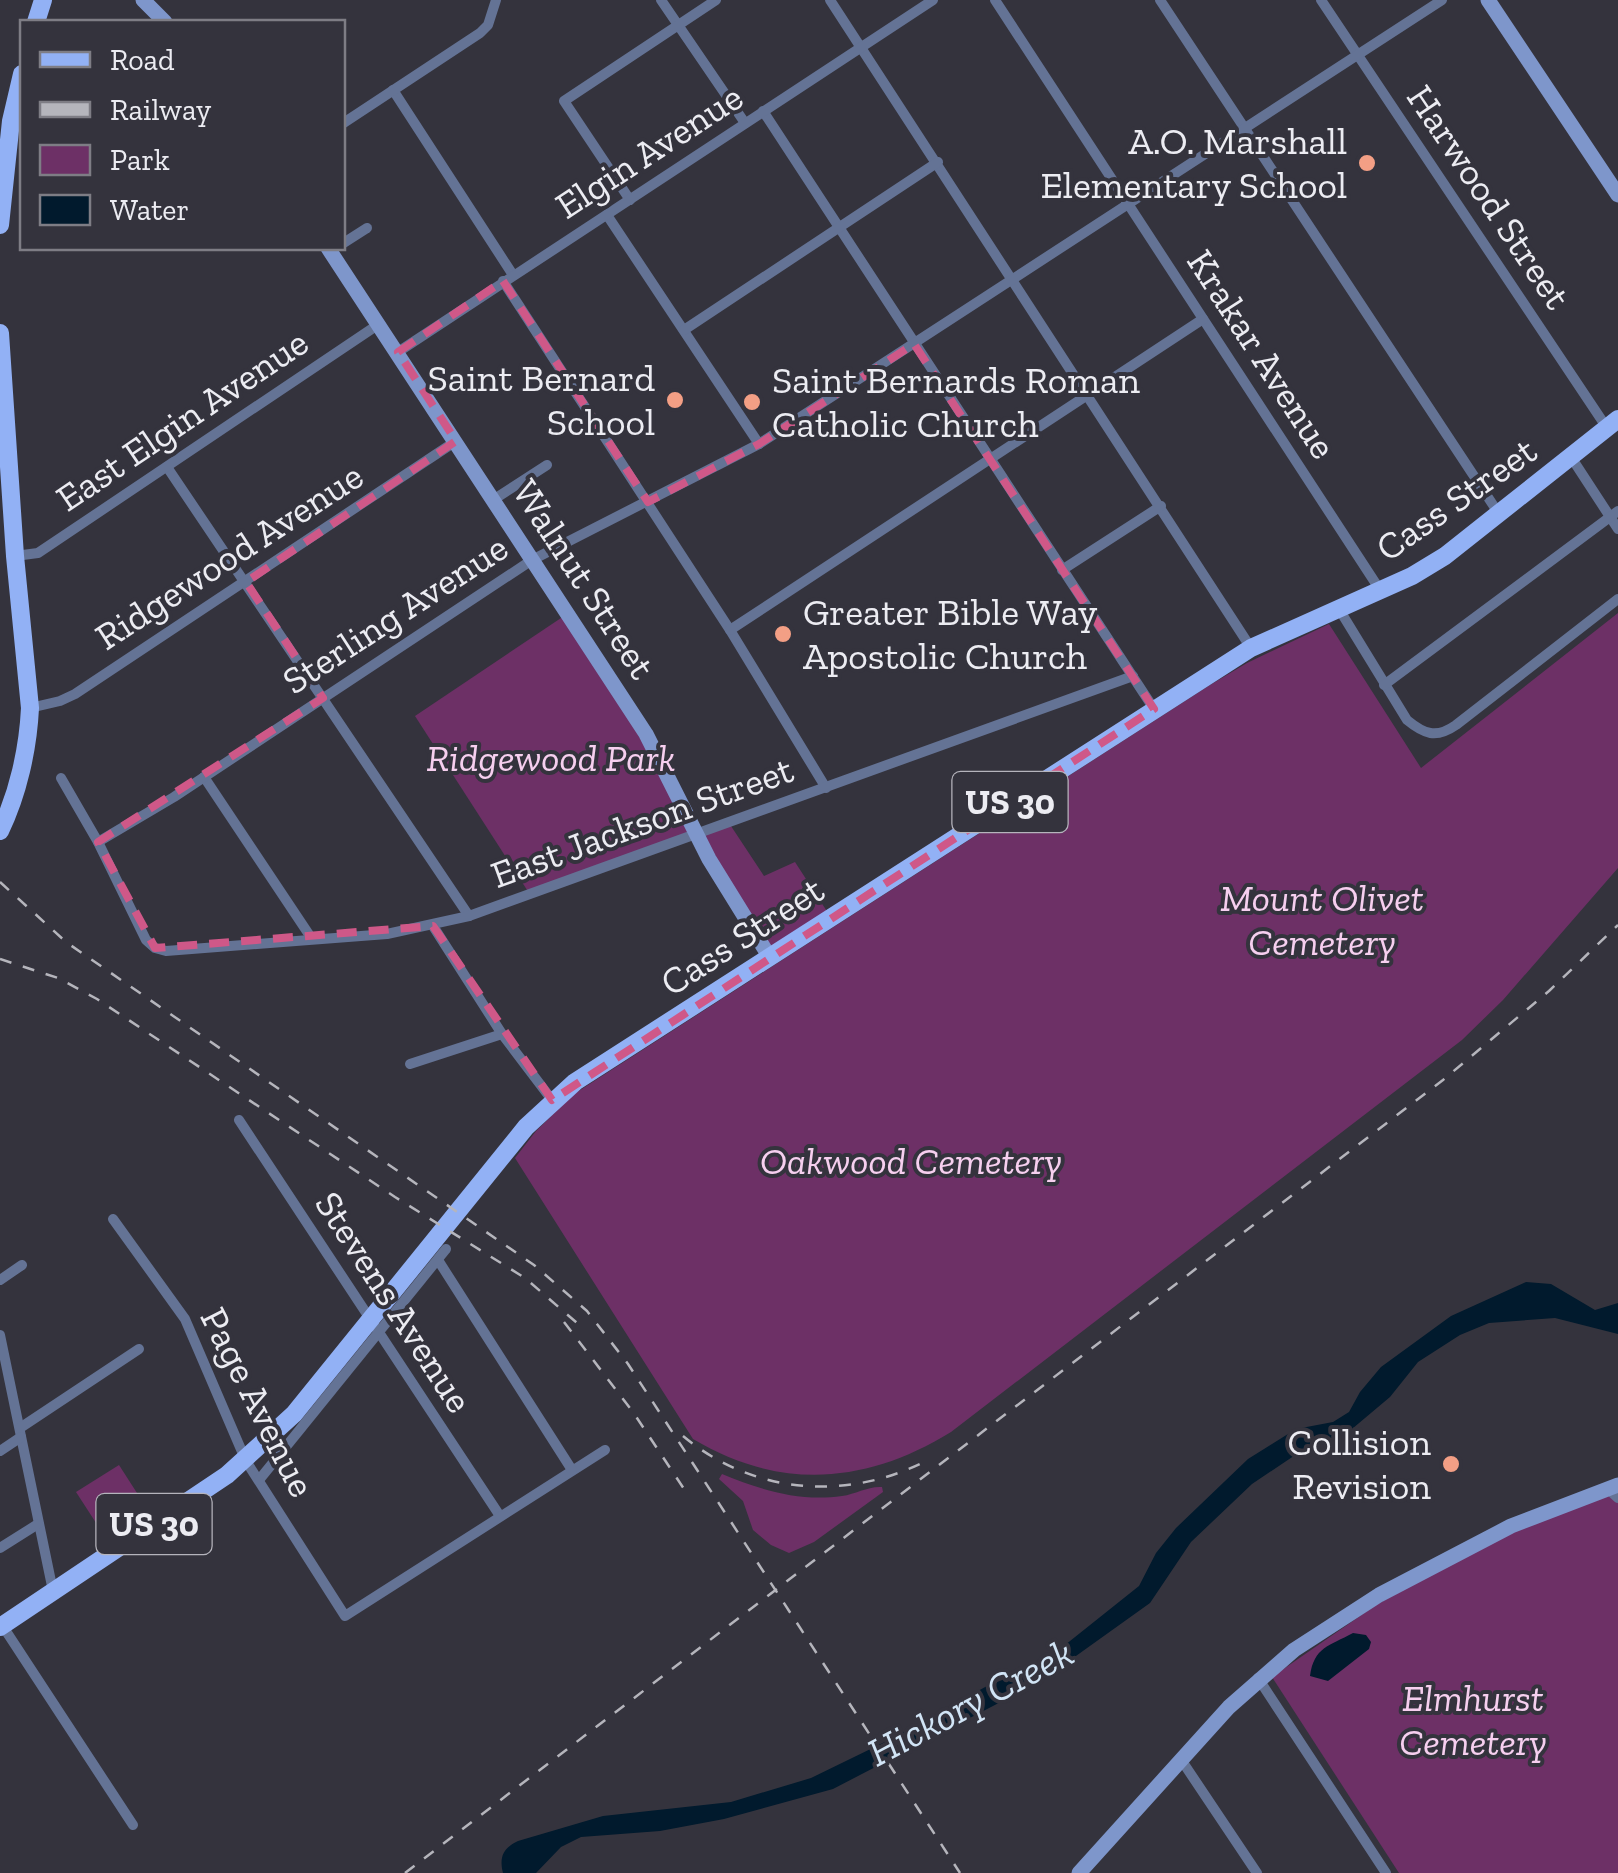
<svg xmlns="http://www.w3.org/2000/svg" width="1618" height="1873" font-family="'Zilla Slab',serif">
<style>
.green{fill:#6d3066}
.water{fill:#011a2d}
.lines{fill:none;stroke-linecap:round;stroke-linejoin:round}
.street{stroke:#647395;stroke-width:10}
.secondary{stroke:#7e96cb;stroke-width:15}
.primary{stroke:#92b1f5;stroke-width:18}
.rail{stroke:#b5b5bc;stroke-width:2.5;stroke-dasharray:12 12;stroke-linecap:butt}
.marked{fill:none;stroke:#cf5888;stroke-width:8;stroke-dasharray:20 12;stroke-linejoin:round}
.poi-dot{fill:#f39f85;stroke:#34333d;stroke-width:4}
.labels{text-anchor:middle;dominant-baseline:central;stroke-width:8;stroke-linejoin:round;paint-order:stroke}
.shield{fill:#34333d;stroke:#b5b4bc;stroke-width:2.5}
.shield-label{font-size:35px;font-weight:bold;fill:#ececf2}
.poi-label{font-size:38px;fill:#ececf2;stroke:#34333d;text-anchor:end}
.street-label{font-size:38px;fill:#ececf2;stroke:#34333d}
.park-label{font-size:38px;font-style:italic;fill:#f6cfef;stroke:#34333d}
.water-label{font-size:40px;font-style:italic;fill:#d1e4f5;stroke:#34333d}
</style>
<rect width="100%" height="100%" fill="#34333d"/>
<g class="green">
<path d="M1618,613V868L1503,1000L1462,1040L951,1432C867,1484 780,1491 693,1439L515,1158L536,1131L574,1094L1210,685L1247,663L1329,624L1421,768Z"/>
<polygon points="567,614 696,833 529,893 415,716"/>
<polygon points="729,823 764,876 795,862 830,916 769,955 698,834"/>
<polygon points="119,1465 155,1521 113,1549 76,1492"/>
<path d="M722,1474C761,1490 799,1502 842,1496C856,1494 868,1486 882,1487L883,1492L814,1542L789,1553L771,1545L753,1530L743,1501L719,1479Z"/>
<polygon points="1605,1491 1618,1503 1618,1873 1399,1873 1272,1677 1376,1605 1513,1529"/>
</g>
<g class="water">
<path d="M1526,1282L1551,1284L1595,1310L1618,1303V1334L1555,1318L1489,1323L1460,1335L1418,1362L1390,1397L1346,1434L1313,1443L1252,1484L1191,1542L1150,1603L1041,1681L833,1789L724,1819L660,1831L581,1837L561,1847L536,1873H503C499,1857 503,1848 518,1841L603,1816L731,1802L811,1778L889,1740L987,1686L1050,1661L1065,1645L1139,1586L1156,1553L1176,1528L1248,1459L1296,1429L1333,1422L1349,1412L1360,1392L1381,1367L1451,1316Z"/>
<path d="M1353,1633L1366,1635L1371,1642L1369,1649L1328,1681L1310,1676C1314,1647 1329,1646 1353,1633Z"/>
</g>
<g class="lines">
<g class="street">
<polyline points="661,0 745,123"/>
<polyline points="830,0 1251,648"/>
<polyline points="995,0 1380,590"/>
<polyline points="1160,0 1499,514"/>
<polyline points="1321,0 1607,428"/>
<polyline points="393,90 513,275"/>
<polyline points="763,111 1154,709"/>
<polyline points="342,124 480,33 488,25 496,0"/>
<polyline points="630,200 564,101 716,0"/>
<polyline points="607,215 759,444"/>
<polyline points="342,244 367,228"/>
<polyline points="503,281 730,630 826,788"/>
<polyline points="684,330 938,162"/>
<polyline points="398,352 933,0"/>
<polyline points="1571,457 1618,529"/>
<polyline points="167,467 469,916"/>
<polyline points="493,500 547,465"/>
<polyline points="15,556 38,553 379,324"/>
<polyline points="1062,570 1161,506"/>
<path d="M1339,609L1407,720C1424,734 1436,739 1456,725L1618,599"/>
<polyline points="730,630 1203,319"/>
<polyline points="1384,685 1618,511"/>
<polyline points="30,708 60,701 75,694 456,441"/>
<polyline points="204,777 312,939"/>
<polyline points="61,778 98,842 146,940 155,948 166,951 387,934 469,916 1133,676"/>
<polyline points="98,842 174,797 532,560 759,444 1442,0"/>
<polyline points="433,926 502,1034 552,1100"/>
<polyline points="410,1064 502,1034"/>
<polyline points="239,1120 500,1516"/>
<polyline points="113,1219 185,1319 246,1461 345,1616 605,1450"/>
<polyline points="438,1260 572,1470"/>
<polyline points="0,1280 22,1265"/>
<polyline points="0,1335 53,1591"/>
<polyline points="20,1428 139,1349"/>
<polyline points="0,1451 21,1437"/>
<polyline points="259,1480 446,1249"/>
<polyline points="1607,1488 1618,1498"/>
<polyline points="0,1548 38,1524"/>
<polyline points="2,1625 133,1825"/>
<polyline points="1258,1678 1386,1873"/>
<polyline points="1182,1761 1257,1873"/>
</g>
<g class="secondary">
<polyline points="143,0 165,22"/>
<polyline points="1488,0 1618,195"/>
<polyline points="328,248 646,734 709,859 769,956"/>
<polyline points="1079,1873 1229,1707 1294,1650 1379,1595 1511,1526 1618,1485"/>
</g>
<g class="primary">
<polyline points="36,22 43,0"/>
<polyline points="0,225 11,121 22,74"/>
<path d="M0,333L15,556L30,708C28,749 18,794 0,831"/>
<polyline points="0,1627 227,1475 294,1414 526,1127 575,1082 1251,648 1412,576 1445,556 1618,419"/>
</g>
<g class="rail">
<polyline points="0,882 66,942 534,1265 587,1311 628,1364 960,1873"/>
<polyline points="0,959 58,978 97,999 395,1197 525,1278 584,1329"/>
<polyline points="564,1322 633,1412 688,1495"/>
<path d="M683,1436C754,1495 848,1502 930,1459"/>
<polyline points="405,1873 1443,1080 1549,991 1618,925"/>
</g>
</g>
<path class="marked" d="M503,281L648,502L759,444L914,344L1154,709L552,1100L433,926L155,948L98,842L323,698L246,582L456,441L398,352Z"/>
<g class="poi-dot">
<circle cx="1367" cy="163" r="10"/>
<circle cx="675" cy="400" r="10"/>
<circle cx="752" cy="402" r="10"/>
<circle cx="783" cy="634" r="10"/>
<circle cx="1451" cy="1464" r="10"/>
</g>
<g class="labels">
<g class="shield">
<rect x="952.5" y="772" width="115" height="60" rx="8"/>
<rect x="96.5" y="1494" width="115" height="60" rx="8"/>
</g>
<g class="shield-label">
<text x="1010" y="802">US 30</text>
<text x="154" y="1524">US 30</text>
</g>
<g class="poi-label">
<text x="1347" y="141">A.O. Marshall<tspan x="1347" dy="44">Elementary School</tspan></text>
<text x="655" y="378">Saint Bernard<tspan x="655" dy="44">School</tspan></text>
<text x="772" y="380" text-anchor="start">Saint Bernards Roman<tspan x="772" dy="44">Catholic Church</tspan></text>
<text x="803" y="612" text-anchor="start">Greater Bible Way<tspan x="803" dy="44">Apostolic Church</tspan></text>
<text x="1431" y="1442">Collision<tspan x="1431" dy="44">Revision</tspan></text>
</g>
<g class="street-label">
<text transform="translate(649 151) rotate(-33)">Elgin Avenue</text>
<text transform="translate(1489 197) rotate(56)">Harwood Street</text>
<text transform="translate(1262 354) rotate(57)">Krakar Avenue</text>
<text transform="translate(182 420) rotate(-34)">East Elgin Avenue</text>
<text transform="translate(1456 499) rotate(-35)">Cass Street</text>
<text transform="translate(229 556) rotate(-33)">Ridgewood Avenue</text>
<text transform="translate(584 579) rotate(57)">Walnut Street</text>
<text transform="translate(395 614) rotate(-33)">Sterling Avenue</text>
<text transform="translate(642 822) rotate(-20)">East Jackson Street</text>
<text transform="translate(742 936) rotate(-33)">Cass Street</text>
<text transform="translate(394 1302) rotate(57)">Stevens Avenue</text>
<text transform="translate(258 1402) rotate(63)">Page Avenue</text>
</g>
<g class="park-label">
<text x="551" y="758">Ridgewood Park</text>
<text x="1322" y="898">Mount Olivet<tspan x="1322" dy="44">Cemetery</tspan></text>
<text x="911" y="1161">Oakwood Cemetery</text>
<text x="1473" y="1698">Elmhurst<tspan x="1473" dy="44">Cemetery</tspan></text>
</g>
<g class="water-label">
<text transform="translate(970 1702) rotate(-28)">Hickory Creek</text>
</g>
</g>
<rect x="20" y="20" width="325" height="230" fill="#34333d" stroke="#7e7d85" stroke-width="2.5"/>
<rect x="40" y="52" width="50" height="15" fill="#92b1f5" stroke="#7e7d85" stroke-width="2.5"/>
<text x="110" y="70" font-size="30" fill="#ececf2">Road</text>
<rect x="40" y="102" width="50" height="15" fill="#b5b5bc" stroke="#7e7d85" stroke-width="2.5"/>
<text x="110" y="120" font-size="30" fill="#ececf2">Railway</text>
<rect x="40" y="145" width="50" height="30" fill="#6d3066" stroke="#7e7d85" stroke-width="2.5"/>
<text x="110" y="170" font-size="30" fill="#ececf2">Park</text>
<rect x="40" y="195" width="50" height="30" fill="#011a2d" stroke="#7e7d85" stroke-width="2.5"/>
<text x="110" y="220" font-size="30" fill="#ececf2">Water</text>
</svg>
